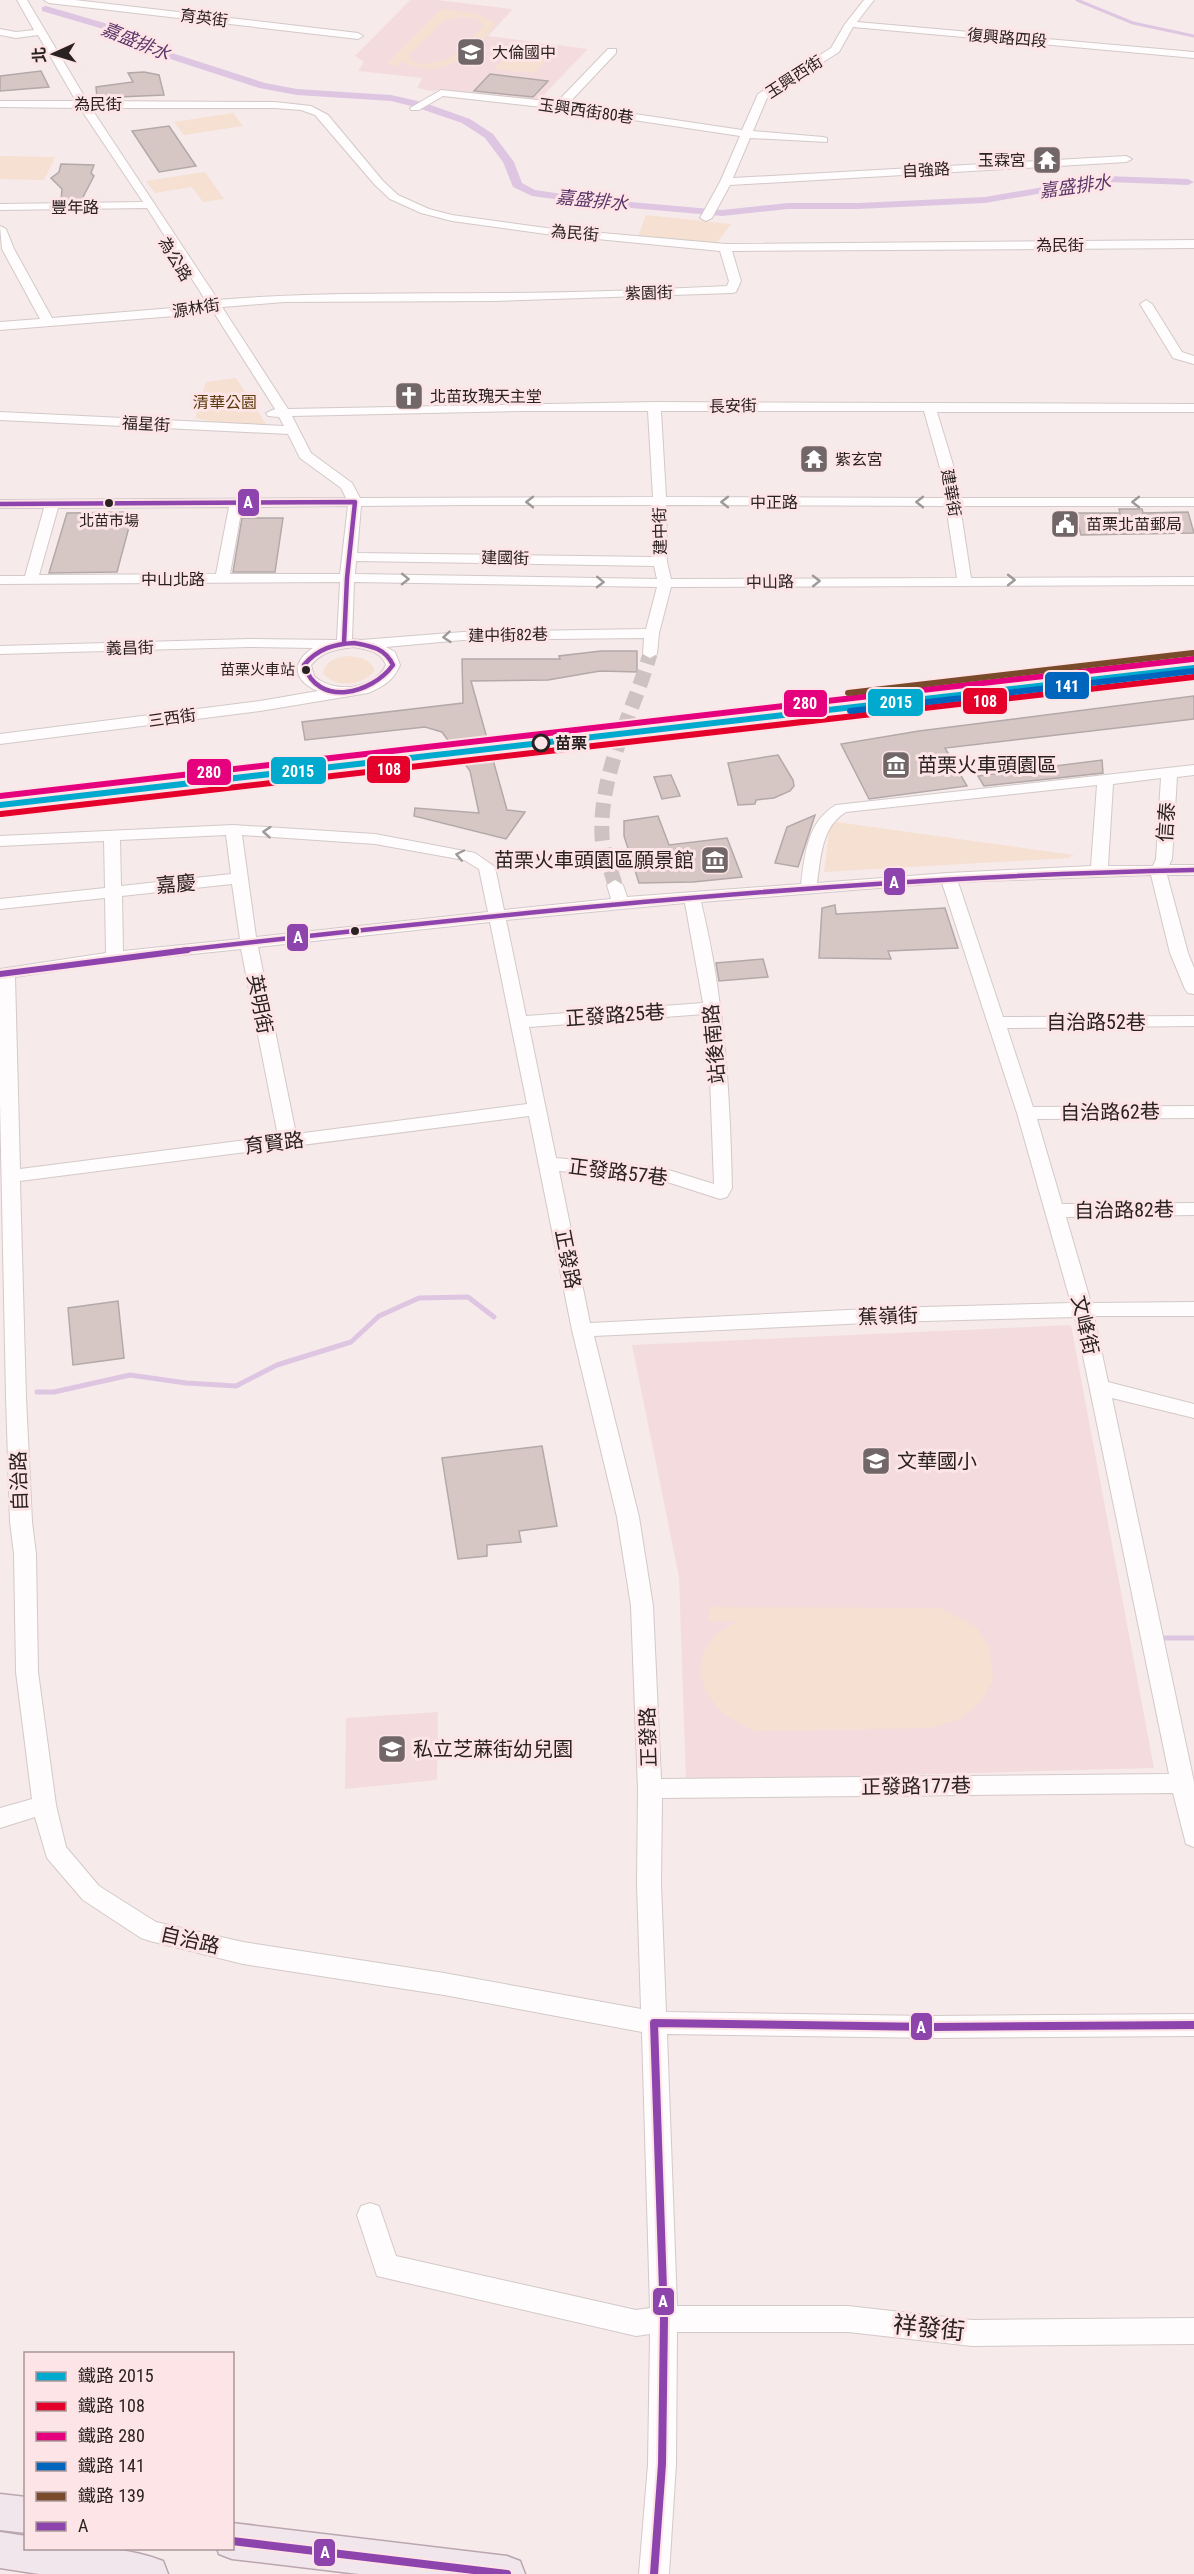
<svg xmlns="http://www.w3.org/2000/svg" width="1194" height="2574" font-family="'Roboto Condensed','Noto Sans TC',sans-serif">
<style>
.built{fill:#f4dcde}
.green{fill:#f5e0d1;fill-rule:evenodd}
.lines{fill:none;stroke-linecap:round;stroke-linejoin:round}
.stream-far1{stroke:#dec6e2;stroke-width:3}
.stream{stroke:#dec6e2;stroke-width:5}
.canal{fill:#dec6e2;fill-rule:evenodd}
.building{fill:#d7c7c4;stroke:#b2a9a8;stroke-width:1.5}
.minor-tunnel{stroke:#cec2c3;stroke-width:15;stroke-dasharray:15 8;stroke-linecap:butt}
.minor-casing{stroke:#d3c9c9;stroke-width:2}
.major-casing{stroke:#bba6b0;stroke-width:3}
.minor{fill:#fefcfc;fill-rule:evenodd}
.major{fill:#f1e6ec;fill-rule:evenodd}
.rail{stroke:#ccc8c8;stroke-width:4;stroke-dasharray:2 4.5;stroke-linecap:butt}
.bus-1-far2-casing{stroke:#fde4e6;stroke-width:8}
.bus-1-far1-casing{stroke:#fde4e6;stroke-width:10}
.bus-1-casing{stroke:#fde4e6;stroke-width:12}
.bus-1-far2{stroke:#8e44ad;stroke-width:4.5}
.bus-1-far1{stroke:#8e44ad;stroke-width:6}
.bus-1{stroke:#8e44ad;stroke-width:8}
.rail-1-casing{stroke:#fde4e6;stroke-width:10}
.rail-2-casing{stroke:#fde4e6;stroke-width:10}
.rail-3-casing{stroke:#fde4e6;stroke-width:10}
.rail-4-casing{stroke:#fde4e6;stroke-width:10}
.rail-5-casing{stroke:#fde4e6;stroke-width:10}
.rail-1{stroke:#00a9ce;stroke-width:6}
.rail-2{stroke:#e4002b;stroke-width:6}
.rail-3{stroke:#e5007d;stroke-width:6}
.rail-4{stroke:#0065bd;stroke-width:6}
.rail-5{stroke:#7a4b2a;stroke-width:6}
.oneway{stroke:#9f999a}
.bus-dot{fill:#2a2122;stroke:#fde4e6;stroke-width:2}
.stop-dot{fill:#fde4e6;stroke:#2a2122;stroke-width:3}
.labels{text-anchor:middle;dominant-baseline:central;stroke-width:6;stroke-linejoin:round;paint-order:stroke}
.far-bus-label{font-size:15px;fill:#2a2122;stroke:#fde4e6}
.far-street-label{font-size:16px;fill:#2a2122;stroke:#fde4e6}
.far-poi-label{font-size:16px;fill:#2a2122;stroke:#fde4e6;text-anchor:start}
.far-park-label{font-size:16px;fill:#5d3a0d;stroke:#fde4e6}
.far-stop-label{font-size:16px;font-weight:bold;fill:#2a2122;stroke:#fde4e6;text-anchor:start}
.far-water-label{font-size:18px;font-style:italic;fill:#5c3569;stroke:#fde4e6}
.poi-label{font-size:20px;fill:#2a2122;stroke:#fde4e6;text-anchor:start}
.street-label{font-size:20px;fill:#2a2122;stroke:#fde4e6}
.near-street-label{font-size:24px;fill:#2a2122;stroke:#fde4e6}
.line-badge{stroke:#fde4e6;stroke-width:2}
.badge-label{font-size:16px;text-anchor:middle;font-weight:bold;fill:#fff}
</style>
<rect width="100%" height="100%" fill="#f7eaeb"/>
<g class="built">
<polygon points="410,0 437,0 513,9 488,36 588,49 536,103 442,90 431,91 417,88 422,78 358,71 364,62 355,56"/>
<polygon points="1071,1325 1154,1768 686,1781 679,1577 632,1345"/>
<polygon points="438,1712 437,1780 345,1789 346,1718"/>
</g>
<g class="green">
<path d="M441,9C461,12 479,11 495,24C475,56 439,82 402,61L397,66L387,64ZM459,17L475,18L483,25C466,44 452,64 424,64C417,63 412,62 408,56L445,20Z"/>
<polygon points="516,45 556,49 534,73 494,69"/>
<polygon points="233,113 243,126 184,135 174,122"/>
<polygon points="0,156 55,157 44,180 0,179"/>
<polygon points="205,172 224,199 203,202 192,187 155,193 146,181"/>
<polygon points="646,215 731,224 715,245 638,237"/>
<polygon points="236,378 268,427 229,425 195,418 206,382"/>
<path d="M347,656C360,657 369,658 375,670C364,686 335,689 323,673C326,660 336,658 347,656Z"/>
<polygon points="836,822 1074,855 1068,858 824,872 830,825"/>
<polygon points="709,1607 939,1608 976,1627 989,1647 993,1680 980,1703 961,1718 930,1728 753,1731 722,1713 707,1693 699,1671 705,1650 716,1634 737,1621 709,1621"/>
</g>
<g class="lines">
<polyline class="stream-far1" points="1077,0 1133,23 1194,36"/>
<g class="stream">
<polyline points="37,1392 54,1392 130,1375 186,1383 236,1386 277,1365 351,1342 379,1316 419,1298 468,1297 494,1317"/>
<polyline points="1165,1638 1194,1638"/>
</g>
<polygon class="canal" points="46,6 118,27 169,52 265,83 297,89 391,95 422,102 470,119 493,134 514,162 522,183 535,190 597,199 722,210 788,203 858,203 985,197 1107,176 1188,179 1194,182 1188,185 1107,182 985,203 858,209 788,209 722,216 597,205 532,196 513,187 503,162 485,138 462,123 415,107 391,101 297,95 259,88 161,56 110,31 42,11 42,7"/>
</g>
<g class="building">
<polygon points="41,71 49,87 0,91 0,76"/>
<polygon points="144,72 159,75 164,95 97,98 96,87 133,82 128,73"/>
<polygon points="490,74 548,81 533,97 474,91"/>
<polygon points="169,126 196,166 159,172 132,131"/>
<polygon points="61,164 94,165 91,173 94,176 81,201 61,201 62,189 51,178 59,172"/>
<polygon points="405,386 420,386 414,404 399,405"/>
<polygon points="1119,509 1142,509 1143,513 1188,512 1194,533 1081,535 1075,513 1120,513"/>
<polygon points="133,512 117,572 49,573 67,513"/>
<polygon points="242,518 283,518 275,572 233,572"/>
<polygon points="601,651 637,651 637,672 600,671 548,680 471,681 507,810 525,812 506,839 414,816 415,808 479,813 470,771 442,732 425,727 305,740 302,722 463,703 462,659 560,659 559,656"/>
<polygon points="1194,696 1194,719 945,748 967,786 869,799 841,744 919,731"/>
<polygon points="778,755 793,780 794,786 790,791 774,798 756,800 755,804 738,805 728,763"/>
<polygon points="1102,760 1103,773 984,786 978,776"/>
<polygon points="671,775 680,796 662,799 654,777"/>
<polygon points="815,815 798,867 775,863 787,827"/>
<polygon points="658,816 669,845 727,838 742,877 693,882 639,883 624,836 624,821"/>
<polygon points="835,905 836,914 945,908 958,948 888,951 891,959 819,958 822,908"/>
<polygon points="763,959 768,977 719,981 716,963"/>
<polygon points="118,1301 124,1358 73,1365 68,1308"/>
<polygon points="542,1446 557,1526 519,1531 521,1542 487,1545 487,1556 458,1559 442,1458"/>
</g>
<g class="lines">
<path class="minor-tunnel" d="M615,885C611,869 603,853 602,836C599,773 633,713 650,654"/>
<g class="minor-casing">
<g id="minor">
<path d="M17,0H27L87,101L275,102L311,106L328,115L383,181L398,195L429,209L452,215L546,228L726,244L1194,240V248L732,251L741,281L736,292L732,293L495,301L284,302L222,307L288,409L654,402L1194,404V412H937L954,468L958,498H1194V506H960L971,578L1194,577V585L671,587L659,633L657,654L650,658L643,654L644,638L463,640L386,647L395,652L400,665C393,681 384,686 368,693L260,711L0,744V734L260,701L318,691C294,681 290,663 313,648L248,647L0,654V646L248,639L337,640L340,582L0,584V576H25L44,508H0V500L346,498L341,488L300,458L288,434L0,420V412L284,426L279,417L268,416L266,413L275,409L211,308L187,315L0,330V322L40,319L2,249L0,226L6,229L14,249L52,318L185,307L206,301L147,208L0,210V204L143,202L80,108L0,107V101H76L38,35L16,38L0,35V29L16,32L34,30ZM91,108H275L301,110L315,115L375,185L390,199L421,213L452,221L546,234L720,251L729,281L727,286C649,290 569,293 491,293C400,294 309,292 218,300ZM525,411H648L653,497L360,498L352,483L311,453L292,416ZM661,411H924L940,468L945,498L666,497ZM466,505H653V557L357,553L361,506ZM666,505L946,506L957,578L671,579L667,562ZM348,506L340,574H230L242,507ZM229,507L216,574L39,575L58,508ZM356,561L654,566L657,579L355,574ZM354,582L657,587L646,629L463,632L361,640L352,639ZM354,647C367,650 381,651 386,665C374,690 333,694 314,676L311,665C323,651 337,649 354,647Z"/>
<polygon points="44,0 75,0 358,33 363,36 358,39 49,3"/>
<polygon points="864,0 874,0 857,22 1194,52 1194,58 853,27 839,52 767,98 753,131 823,137 827,138 827,142 750,138 733,178 1126,156 1132,159 1126,162 730,185 712,218 706,221 700,218 720,182 740,136 560,109 443,96 419,110 411,110 410,108 441,90 557,102 608,49 616,49 616,53 568,104 742,130 758,94 831,48 845,24"/>
<polygon points="1146,300 1152,304 1182,352 1194,356 1194,364 1173,358 1140,304"/>
<path d="M1194,765V775L1177,777L1172,859L1169,865H1194V875H1167L1188,953L1194,968V994L1188,993L1185,989L1170,953L1151,875L958,882L1003,1017L1194,1016V1026L1007,1028L1033,1107L1194,1106V1118L1037,1119L1062,1204L1194,1203V1215L1066,1217L1091,1303L1194,1302V1316H1094L1108,1382L1194,1404V1418L1112,1398L1194,1782V1847L1186,1844L1173,1793L662,1798L661,1884L666,2012L933,2016L1194,2014V2036L933,2038L667,2034L677,2306H848L972,2320L1194,2318V2344L972,2346L848,2332H677L676,2464L669,2574H639L648,2464L650,2334L636,2336L377,2276L357,2215L361,2206L370,2203L379,2206L396,2256L636,2310L650,2308L642,2032L444,1995L243,1964L150,1941L141,1938L83,1900L47,1858L35,1817L0,1828V1808L32,1799L16,1672L14,1554L10,1522L6,1397L0,1103V969L106,953L105,898L0,909V899L105,888L104,841L0,846V836L233,825L375,834L475,853L495,867L504,910L611,899L607,885L615,880L623,885L627,897L801,884C805,854 807,822 836,805ZM1161,778L1156,859L1153,866H1108L1113,784ZM1097,785L1091,866L948,873L817,883C821,857 821,827 846,812ZM226,835L231,874L121,886L120,840ZM242,835L375,844L464,860L479,869L488,912L256,937ZM942,883L1017,1113L1071,1303L888,1308L590,1323L559,1171L661,1180L720,1199L727,1197L732,1188C730,1091 724,996 701,902ZM232,884L240,939L123,951L122,896ZM685,903L703,1003L526,1016L506,920ZM490,922L527,1104L296,1134L258,947ZM241,949L278,1136L20,1169L15,977L115,962ZM705,1014L710,1078L714,1184L662,1168L556,1158L529,1027ZM529,1116L572,1330L617,1517L631,1606L638,1789L637,1884L641,2009L444,1973L243,1942L156,1922L99,1886L66,1847L56,1805L38,1672L36,1554L32,1522L26,1397L20,1181ZM1075,1317L1169,1774L661,1779L653,1606L639,1517L594,1336L888,1322Z"/>
</g>
</g>
<g class="major-casing">
<g id="major">
<polygon points="0,2494 26,2497 26,2533 0,2530"/>
<polygon points="232,2523 507,2556 520,2561 525,2574 359,2574 232,2559 219,2554 217,2548 232,2548"/>
<path d="M0,2532L26,2536V2548C71,2548 120,2544 163,2561L168,2574H39L0,2568Z"/>
</g>
</g>
<use href="#minor" class="minor"/>
<use href="#major" class="major"/>
<polyline class="rail" points="0,800 849,702"/>
<g class="bus-1-far2-casing">
<g id="bus-1-far2">
<polyline points="0,504 355,502 347,578 344,643"/>
<path d="M354,643C371,646 385,648 393,665C372,694 318,708 304,665C317,649 334,644 354,643Z"/>
<path d="M175,951C514,912 853,877 1194,870"/>
</g>
</g>
<g class="bus-1-far1-casing">
<polyline id="bus-1-far1" points="0,974 188,950"/>
</g>
<g class="bus-1-casing">
<g id="bus-1">
<polyline points="232,2541 507,2574"/>
<polyline points="654,2574 662,2464 664,2319 654,2023 933,2027 1194,2025"/>
</g>
</g>
<use href="#bus-1-far2" class="bus-1-far2"/>
<use href="#bus-1-far1" class="bus-1-far1"/>
<use href="#bus-1" class="bus-1"/>
<g class="rail-1-casing">
<polyline id="rail-1" points="0,805 1194,668"/>
</g>
<g class="rail-2-casing">
<polyline id="rail-2" points="1,814 1194,677"/>
</g>
<g class="rail-3-casing">
<polyline id="rail-3" points="0,796 1193,659"/>
</g>
<g class="rail-4-casing">
<polyline id="rail-4" points="850,711 1194,671"/>
</g>
<g class="rail-5-casing">
<polyline id="rail-5" points="848,693 1193,653"/>
</g>
<use href="#rail-1" class="rail-1"/>
<use href="#rail-2" class="rail-2"/>
<use href="#rail-3" class="rail-3"/>
<use href="#rail-4" class="rail-4"/>
<use href="#rail-5" class="rail-5"/>
</g>
<defs><path id="oneway-chevron" d="M-2-3.5L2.5 0L-2 3.5" fill="none" stroke-width="1.6" stroke-linecap="round" stroke-linejoin="round" transform="scale(1.5)"/></defs>
<g class="oneway">
<use href="#oneway-chevron" transform="translate(530 502) rotate(-180)"/>
<use href="#oneway-chevron" transform="translate(725 502) rotate(180)"/>
<use href="#oneway-chevron" transform="translate(920 502) rotate(180)"/>
<use href="#oneway-chevron" transform="translate(1136 502) rotate(-180)"/>
<use href="#oneway-chevron" transform="translate(405 579) rotate(1)"/>
<use href="#oneway-chevron" transform="translate(1011 580)"/>
<use href="#oneway-chevron" transform="translate(816 581) rotate(-1)"/>
<use href="#oneway-chevron" transform="translate(600 582) rotate(1)"/>
<use href="#oneway-chevron" transform="translate(447 637) rotate(175)"/>
<use href="#oneway-chevron" transform="translate(267 832) rotate(-176)"/>
<use href="#oneway-chevron" transform="translate(460 855) rotate(-168)"/>
</g>
<defs>
<g id="school-square" transform="scale(1.5)"><rect x="-9" y="-9" width="18" height="18" rx="4" fill="#726768" stroke="#fde4e6"/><path d="M0-5L7-2L0 1L-7-2ZM-4 1L0 2.5L4 1V4Q0 6-4 4Z" fill="#fff"/></g>
<g id="temple-square" transform="scale(1.5)"><rect x="-9" y="-9" width="18" height="18" rx="4" fill="#726768" stroke="#fde4e6"/><path d="M0-6L5-2H3V0L6.5 2.5H4V6H1.5V3h-3V6H-4V2.5H-6.5L-3 0V-2H-5Z" fill="#fff"/></g>
<g id="church-square" transform="scale(1.5)"><rect x="-9" y="-9" width="18" height="18" rx="4" fill="#726768" stroke="#fde4e6"/><path d="M-1.2-6h2.4v3.5h3.3v2.4h-3.3V6h-2.4V-.1h-3.3v-2.4h3.3Z" fill="#fff"/></g>
<g id="civic-square" transform="scale(1.5)"><rect x="-9" y="-9" width="18" height="18" rx="4" fill="#726768" stroke="#fde4e6"/><path d="M-.6-6.5H3V-4.5H.6V-3L4-1V1h2V6H-6V1h2V-1L-.6-3ZM-1.2 2.5V6h2.4V2.5Z" fill="#fff"/></g>
<g id="museum-square" transform="scale(1.5)"><rect x="-9" y="-9" width="18" height="18" rx="4" fill="#726768" stroke="#fde4e6"/><path d="M0-6L6-3V-2H-6V-3ZM-5-1h2V3h-2ZM-1-1h2V3h-2ZM3-1h2V3H3ZM-6 4H6V6H-6Z" fill="#fff"/></g>
</defs>
<g fill-rule="evenodd">
<use href="#school-square" x="471" y="52"/>
<use href="#temple-square" x="1047" y="160"/>
<use href="#church-square" x="409" y="396"/>
<use href="#temple-square" x="814" y="459"/>
<use href="#civic-square" x="1065" y="524"/>
<use href="#museum-square" x="896" y="765"/>
<use href="#museum-square" x="715" y="860"/>
<use href="#school-square" x="876" y="1461"/>
<use href="#school-square" x="392" y="1749"/>
</g>
<g class="bus-dot">
<circle cx="109" cy="503" r="5"/>
<circle cx="306" cy="670" r="5"/>
<circle cx="355" cy="931" r="5"/>
</g>
<circle class="stop-dot" cx="541" cy="743" r="8"/>
<g class="labels">
<g class="far-bus-label">
<text x="109" y="521">北苗市場</text>
<text x="295" y="670" text-anchor="end">苗栗火車站</text>
</g>
<g class="far-street-label">
<text transform="translate(204 18) rotate(7)">育英街</text>
<text transform="translate(1007 38) rotate(5)">復興路四段</text>
<text transform="translate(794 77) rotate(-33)">玉興西街</text>
<text x="98" y="104">為民街</text>
<text transform="translate(586 111) rotate(8)">玉興西街80巷</text>
<text transform="translate(926 170) rotate(-3)">自強路</text>
<text x="75" y="207">豐年路</text>
<text transform="translate(575 233) rotate(5)">為民街</text>
<text x="1060" y="245">為民街</text>
<text transform="translate(175 259) rotate(59)">為公路</text>
<text transform="translate(649 293) rotate(-1)">紫園街</text>
<text transform="translate(196 308) rotate(-9)">源林街</text>
<text transform="translate(733 406) rotate(-1)">長安街</text>
<text transform="translate(146 424) rotate(3)">福星街</text>
<text transform="translate(951 493) rotate(80)">建華街</text>
<text x="774" y="502">中正路</text>
<text transform="translate(660 531) rotate(-91)">建中街</text>
<text transform="translate(505 558) rotate(1)">建國街</text>
<text x="173" y="579">中山北路</text>
<text transform="translate(770 582) rotate(-1)">中山路</text>
<text transform="translate(508 635) rotate(-1)">建中街82巷</text>
<text transform="translate(130 648) rotate(-1)">義昌街</text>
<text transform="translate(172 718) rotate(-8)">三西街</text>
</g>
<g class="far-poi-label">
<text x="492" y="52">大倫國中</text>
<text x="1026" y="160" text-anchor="end">玉霖宮</text>
<text x="430" y="396">北苗玫瑰天主堂</text>
<text x="835" y="459">紫玄宮</text>
<text x="1086" y="524">苗栗北苗郵局</text>
</g>
<g class="far-park-label">
<text x="225" y="402">清華公園</text>
</g>
<g class="far-stop-label">
<text x="555" y="743">苗栗</text>
</g>
<g class="far-water-label">
<text transform="translate(136 41) rotate(22)">嘉盛排水</text>
<text transform="translate(1075 186) rotate(-8)">嘉盛排水</text>
<text transform="translate(592 200) rotate(6)">嘉盛排水</text>
</g>
<g class="poi-label">
<text x="917" y="765">苗栗火車頭園區</text>
<text x="694" y="860" text-anchor="end">苗栗火車頭園區願景館</text>
<text x="897" y="1461">文華國小</text>
<text x="413" y="1749">私立芝蔴街幼兒園</text>
</g>
<g class="street-label">
<text transform="translate(1166 822) rotate(-86)">信泰</text>
<text transform="translate(176 884) rotate(-5)">嘉慶</text>
<text transform="translate(260 1004) rotate(79)">英明街</text>
<text transform="translate(615 1015) rotate(-4)">正發路25巷</text>
<text x="1096" y="1022">自治路52巷</text>
<text transform="translate(714 1044) rotate(-95)">站後南路</text>
<text transform="translate(1110 1112) rotate(-1)">自治路62巷</text>
<text transform="translate(274 1143) rotate(-7)">育賢路</text>
<text transform="translate(618 1172) rotate(7)">正發路57巷</text>
<text transform="translate(1124 1210) rotate(-1)">自治路82巷</text>
<text transform="translate(568 1259) rotate(79)">正發路</text>
<text transform="translate(888 1316) rotate(-2)">蕉嶺街</text>
<text transform="translate(1085 1325) rotate(77)">文峰街</text>
<text transform="translate(19 1481) rotate(-92)">自治路</text>
<text transform="translate(648 1737) rotate(-92)">正發路</text>
<text transform="translate(916 1786) rotate(-1)">正發路177巷</text>
<text transform="translate(190 1940) rotate(13)">自治路</text>
</g>
<g class="near-street-label">
<text transform="translate(929 2328) rotate(6)">祥發街</text>
</g>
</g>
<g class="line-badge">
<rect x="237" y="488" width="23" height="29" rx="6" fill="#8e44ad"/>
<rect x="1044" y="671" width="46" height="29" rx="6" fill="#0065bd"/>
<rect x="962" y="687" width="46" height="28" rx="6" fill="#e4002b"/>
<rect x="867" y="688" width="57" height="29" rx="6" fill="#00a9ce"/>
<rect x="783" y="689" width="45" height="29" rx="6" fill="#e5007d"/>
<rect x="366" y="755" width="45" height="29" rx="6" fill="#e4002b"/>
<rect x="270" y="756" width="57" height="29" rx="6" fill="#00a9ce"/>
<rect x="186" y="758" width="46" height="28" rx="6" fill="#e5007d"/>
<rect x="883" y="867" width="23" height="29" rx="6" fill="#8e44ad"/>
<rect x="286" y="923" width="23" height="29" rx="6" fill="#8e44ad"/>
<rect x="910" y="2012" width="23" height="29" rx="6" fill="#8e44ad"/>
<rect x="652" y="2287" width="23" height="29" rx="6" fill="#8e44ad"/>
<rect x="313" y="2538" width="23" height="29" rx="6" fill="#8e44ad"/>
</g>
<g class="badge-label">
<text x="248" y="508">A</text>
<text x="1067" y="692">141</text>
<text x="985" y="707">108</text>
<text x="896" y="708">2015</text>
<text x="805" y="709">280</text>
<text x="389" y="775">108</text>
<text x="298" y="777">2015</text>
<text x="209" y="778">280</text>
<text x="894" y="888">A</text>
<text x="298" y="943">A</text>
<text x="921" y="2033">A</text>
<text x="663" y="2307">A</text>
<text x="325" y="2558">A</text>
</g>
<rect x="24" y="2352" width="210" height="198" fill="#fde4e6" stroke="#a99698" stroke-width="1.5"/>
<rect x="36" y="2372" width="30" height="9" fill="#00a9ce" stroke="#a99698" stroke-width="1.5"/>
<text x="78" y="2382" font-size="18" fill="#2a2122">鐵路 2015</text>
<rect x="36" y="2402" width="30" height="9" fill="#e4002b" stroke="#a99698" stroke-width="1.5"/>
<text x="78" y="2412" font-size="18" fill="#2a2122">鐵路 108</text>
<rect x="36" y="2432" width="30" height="9" fill="#e5007d" stroke="#a99698" stroke-width="1.5"/>
<text x="78" y="2442" font-size="18" fill="#2a2122">鐵路 280</text>
<rect x="36" y="2462" width="30" height="9" fill="#0065bd" stroke="#a99698" stroke-width="1.5"/>
<text x="78" y="2472" font-size="18" fill="#2a2122">鐵路 141</text>
<rect x="36" y="2492" width="30" height="9" fill="#7a4b2a" stroke="#a99698" stroke-width="1.5"/>
<text x="78" y="2502" font-size="18" fill="#2a2122">鐵路 139</text>
<rect x="36" y="2522" width="30" height="9" fill="#8e44ad" stroke="#a99698" stroke-width="1.5"/>
<text x="78" y="2532" font-size="18" fill="#2a2122">A</text>
<g transform="translate(54 54) rotate(266)" stroke="#fde4e6" stroke-width="4.5" paint-order="stroke">
<path d="M0-4.5L10 22L0 15L-10 22Z" fill="#2a2122"/>
<text y="-9" font-size="16" font-weight="bold" text-anchor="middle" fill="#2a2122">北</text>
</g>
</svg>
